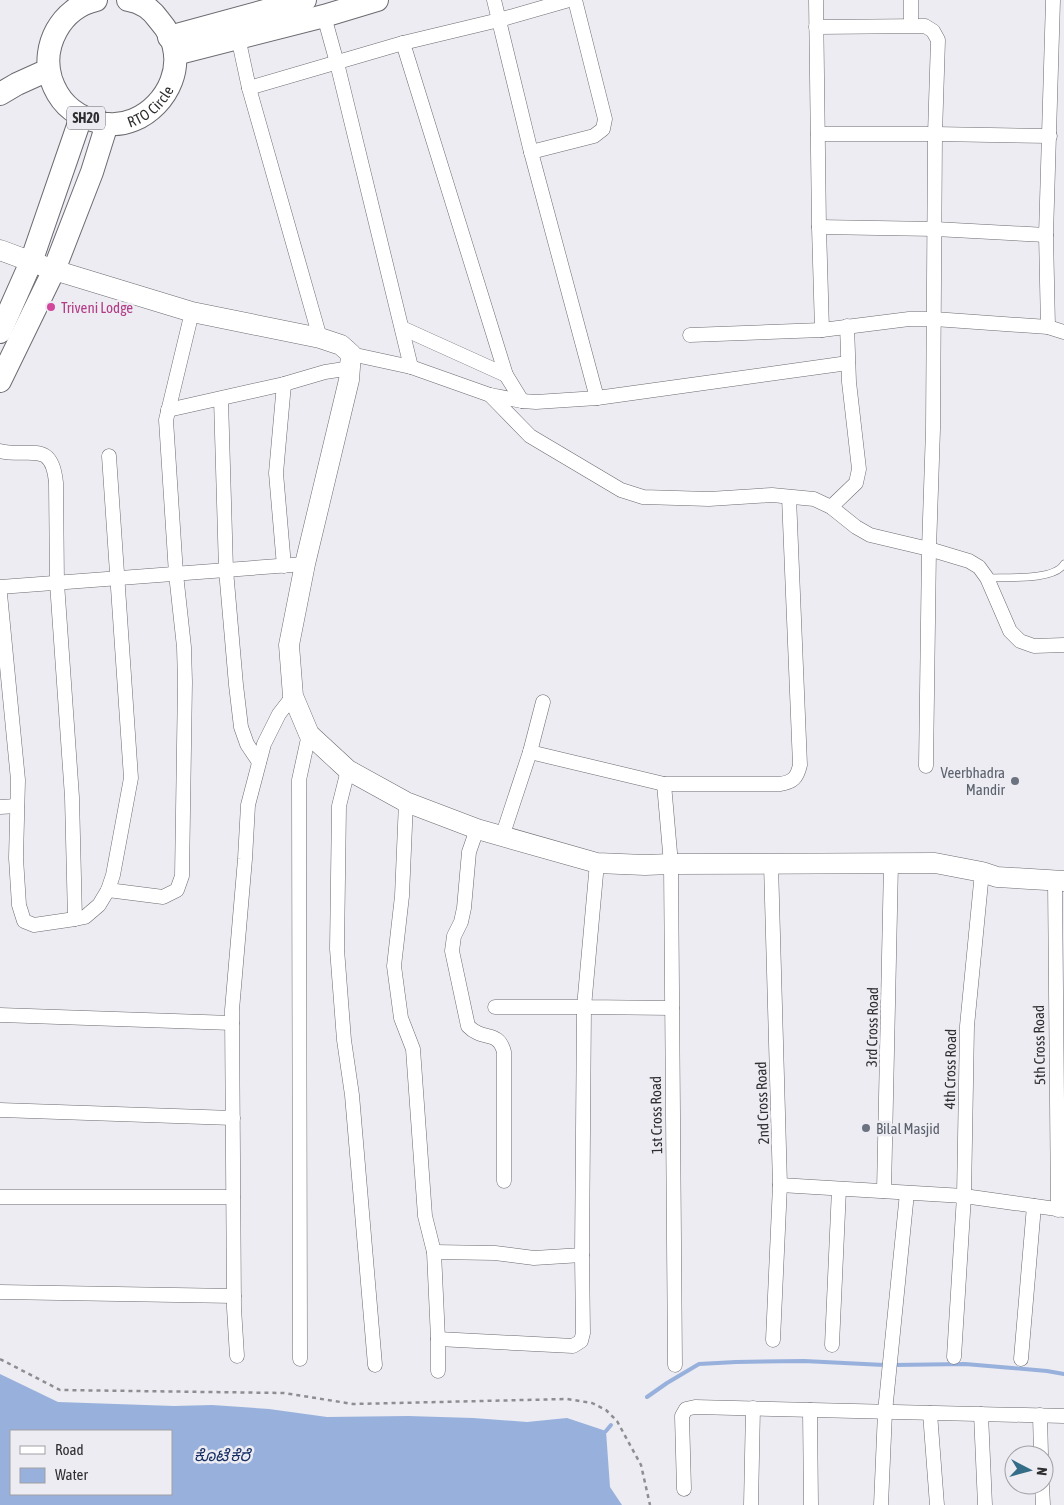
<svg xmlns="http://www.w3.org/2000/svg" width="1064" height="1505" font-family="'Asap Condensed','Noto Sans Kannada',sans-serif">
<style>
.water{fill:#98b0dc;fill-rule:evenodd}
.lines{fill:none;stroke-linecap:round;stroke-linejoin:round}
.stream{stroke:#98b0dc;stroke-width:4}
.lane-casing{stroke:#6b6b70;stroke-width:8}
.street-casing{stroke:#6b6b70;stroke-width:15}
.secondary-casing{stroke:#6b6b70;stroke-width:21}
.primary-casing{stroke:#6b6b70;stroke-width:24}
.path{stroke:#8e8e92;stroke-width:2.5;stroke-dasharray:4 4;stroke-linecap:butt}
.lane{stroke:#fff;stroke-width:7}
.street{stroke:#fff;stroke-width:14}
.secondary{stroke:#fff;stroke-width:20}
.primary{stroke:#fff;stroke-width:22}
.hotel-dot{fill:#d1479c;stroke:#ececf2;stroke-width:2}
.worship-dot{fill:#6b7280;stroke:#ececf2;stroke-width:2}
.labels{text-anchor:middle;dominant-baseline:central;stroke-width:5;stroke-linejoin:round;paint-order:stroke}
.shield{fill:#ececf2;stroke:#67676a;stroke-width:1}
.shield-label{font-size:14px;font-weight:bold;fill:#2e2e30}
.street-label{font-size:15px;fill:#2e2e30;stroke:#ececf2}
.hotel-label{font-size:15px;fill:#b23c85;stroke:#ececf2;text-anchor:start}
.worship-label{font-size:15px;fill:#5b616d;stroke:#ececf2;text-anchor:end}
.water-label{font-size:16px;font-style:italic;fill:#142d63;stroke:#ececf2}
</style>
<rect width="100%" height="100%" fill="#ececf2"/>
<path class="water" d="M0,1374L58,1402L174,1406L212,1405L269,1409L327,1417L408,1416L473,1418L527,1422L567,1418L606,1431L610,1487L622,1505H0ZM11,1431H171V1494H11Z"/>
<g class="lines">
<g class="stream">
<polyline points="893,1365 965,1364 1047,1371 1064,1374"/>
<polyline points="647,1397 667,1383 699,1364 736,1362 804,1361 884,1365"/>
<polyline points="606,1431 611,1425"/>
</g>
<g class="lane-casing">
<path id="lane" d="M987,578C1006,577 1054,581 1064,564"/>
</g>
<g class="street-casing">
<g id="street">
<polyline points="494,0 531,152 597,398"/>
<polyline points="816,0 819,227 822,330"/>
<polyline points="324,16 337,63 411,367"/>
<polyline points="911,25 911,0"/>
<polyline points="816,27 925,26 933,31 938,40 935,134 933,429 929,549 926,766"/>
<polyline points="238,37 249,88 320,338"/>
<polyline points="249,88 403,43"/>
<polyline points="818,134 935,134 1050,136"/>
<polyline points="531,152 594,136 603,129 605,119 575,0"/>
<polyline points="819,227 935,229 1046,235"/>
<polyline points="1048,327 1046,235 1053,0"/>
<polyline points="402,328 506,375"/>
<polyline points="690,335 822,330 909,319 934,319 1048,327 1064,332"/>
<polyline points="351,354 411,367 490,395 522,401 536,402 597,398 848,363"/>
<polyline points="490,395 530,436 621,490 643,497 709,499 772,495 814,499 831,507 856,527 870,535 929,549 969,561 979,567 987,578 1010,631 1020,641 1034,646 1064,645"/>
<polyline points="221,399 226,570 236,685 241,727 247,744 259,762"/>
<polyline points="522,401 506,375 403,43 499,20 569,0"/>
<polyline points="168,410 284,384 325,372 351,368"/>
<path d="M0,451C30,458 52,439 56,483L57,583L72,797L75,919L34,925L24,921L19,905L16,858L18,780L0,594"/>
<polyline points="831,507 856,483 859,469 849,382 847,326"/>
<polyline points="284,566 276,473 284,384"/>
<polyline points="0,587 305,564"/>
<path d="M530,752L664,784H780C793,782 797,778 800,765L789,497"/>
<polyline points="348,770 339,806 337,949 344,1040 352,1095 375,1365"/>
<polyline points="664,784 671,864 675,1365"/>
<polyline points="406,802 402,896 394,966 401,1018 413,1049 425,1216 434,1252 438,1339 438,1371"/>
<polyline points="0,807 17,806"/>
<path d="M477,829L469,852L464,908L461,922L454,936L452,951L468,1026C483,1042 498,1029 504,1052V1181"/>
<polyline points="502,837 530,752 543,702"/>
<polyline points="597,863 584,1007 672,1008"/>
<polyline points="771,864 780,1185 773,1340"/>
<polyline points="1055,881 1058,1210"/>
<polyline points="108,890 163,897 177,890 182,876 185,682 184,647 176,574 166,420 192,312"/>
<polyline points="75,919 85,917 99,905 108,890 113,875 131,778 109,456"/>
<polyline points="0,1015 232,1023"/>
<polyline points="0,1110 233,1118"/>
<polyline points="780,1185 964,1196 1064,1210"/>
<polyline points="884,1191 891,864"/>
<polyline points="0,1197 233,1197"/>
<polyline points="434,1252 495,1253 534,1258 582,1255 584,1007 495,1007"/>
<polyline points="0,1292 234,1296"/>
<polyline points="438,1339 573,1346 581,1341 583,1333 582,1255"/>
<polyline points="832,1345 839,1189"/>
<polyline points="237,1356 234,1308 232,1010 245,859 248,805 264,744 279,714 293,696"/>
<polyline points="954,1357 964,1196 967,1026 982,872"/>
<polyline points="300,1359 299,780 309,734"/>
<polyline points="1021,1359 1034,1206"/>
<polyline points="810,1410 811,1505"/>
<polyline points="930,1413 937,1505"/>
<polyline points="981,1414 985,1505"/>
<polyline points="1040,1415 1041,1455"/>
<polyline points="1042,1485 1043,1505"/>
<polyline points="684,1489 682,1416 686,1409 695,1407 1064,1416"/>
<polyline points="751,1505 753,1408"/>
<polyline points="881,1505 885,1412 907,1193"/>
</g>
</g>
<g class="secondary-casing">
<polyline id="secondary" points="0,250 54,270 192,312 320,338 341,345 351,354 349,380 305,564 289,645 293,696 309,734 348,770 406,802 477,829 597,863 645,865 671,864 935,863 982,872 997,877 1064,881"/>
</g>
<g class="primary-casing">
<g id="primary">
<path id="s1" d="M96,0C61,8 41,46 51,79C58,100 72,114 92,120C97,121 102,124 107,124C144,128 179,91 175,54C174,42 167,29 159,20C152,10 141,2 128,0"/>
<polyline points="169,37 305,0"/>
<polyline points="175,54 324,16 377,0"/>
<polyline points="0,94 17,84 48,70"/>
<polyline points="0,332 31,262 81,117"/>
<polyline points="0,381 54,270 92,172 107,124"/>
</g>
</g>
<polyline class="path" points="0,1359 60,1390 284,1393 353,1404 567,1399 592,1403 606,1410 617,1421 641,1465 650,1505"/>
<use href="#lane" class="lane"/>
<use href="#street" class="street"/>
<use href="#secondary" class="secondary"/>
<use href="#primary" class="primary"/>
</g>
<circle class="hotel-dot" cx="51" cy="307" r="5"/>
<g class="worship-dot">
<circle cx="1015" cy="781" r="5"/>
<circle cx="866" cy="1128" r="5"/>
</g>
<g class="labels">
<rect class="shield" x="67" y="106.5" width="38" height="23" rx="4"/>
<g class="shield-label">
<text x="86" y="118">SH20</text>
</g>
<g class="street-label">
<text stroke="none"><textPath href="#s1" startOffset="226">RTO Circle</textPath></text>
<text transform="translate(872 1027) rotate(-89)">3rd Cross Road</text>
<text transform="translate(1039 1045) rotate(-91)">5th Cross Road</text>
<text transform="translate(950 1069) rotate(-89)">4th Cross Road</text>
<text transform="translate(762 1103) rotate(-92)">2nd Cross Road</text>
<text transform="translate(656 1115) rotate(-91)">1st Cross Road</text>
</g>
<g class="hotel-label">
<text x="61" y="307">Triveni Lodge</text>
</g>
<g class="worship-label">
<text x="1005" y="772">Veerbhadra<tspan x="1005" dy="17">Mandir</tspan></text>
<text x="876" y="1128" text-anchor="start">Bilal Masjid</text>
</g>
<g class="water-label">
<text x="222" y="1455">ಕೊಟೆ ಕೆರೆ</text>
</g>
</g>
<rect x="10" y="1430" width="162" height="65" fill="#ececf2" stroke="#a0a0a4"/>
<rect x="20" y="1446" width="25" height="8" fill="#ffffff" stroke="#a0a0a4"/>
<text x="55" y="1455" font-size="15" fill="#2e2e30">Road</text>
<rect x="20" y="1468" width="25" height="15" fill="#98b0dc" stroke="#a0a0a4"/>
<text x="55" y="1480" font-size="15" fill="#2e2e30">Water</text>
<g transform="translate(1029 1470) rotate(96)"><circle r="24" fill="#ececf2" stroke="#a0a0a4"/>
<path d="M0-4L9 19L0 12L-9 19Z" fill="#346d87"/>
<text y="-8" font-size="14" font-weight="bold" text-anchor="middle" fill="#2e2e30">N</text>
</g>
</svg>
